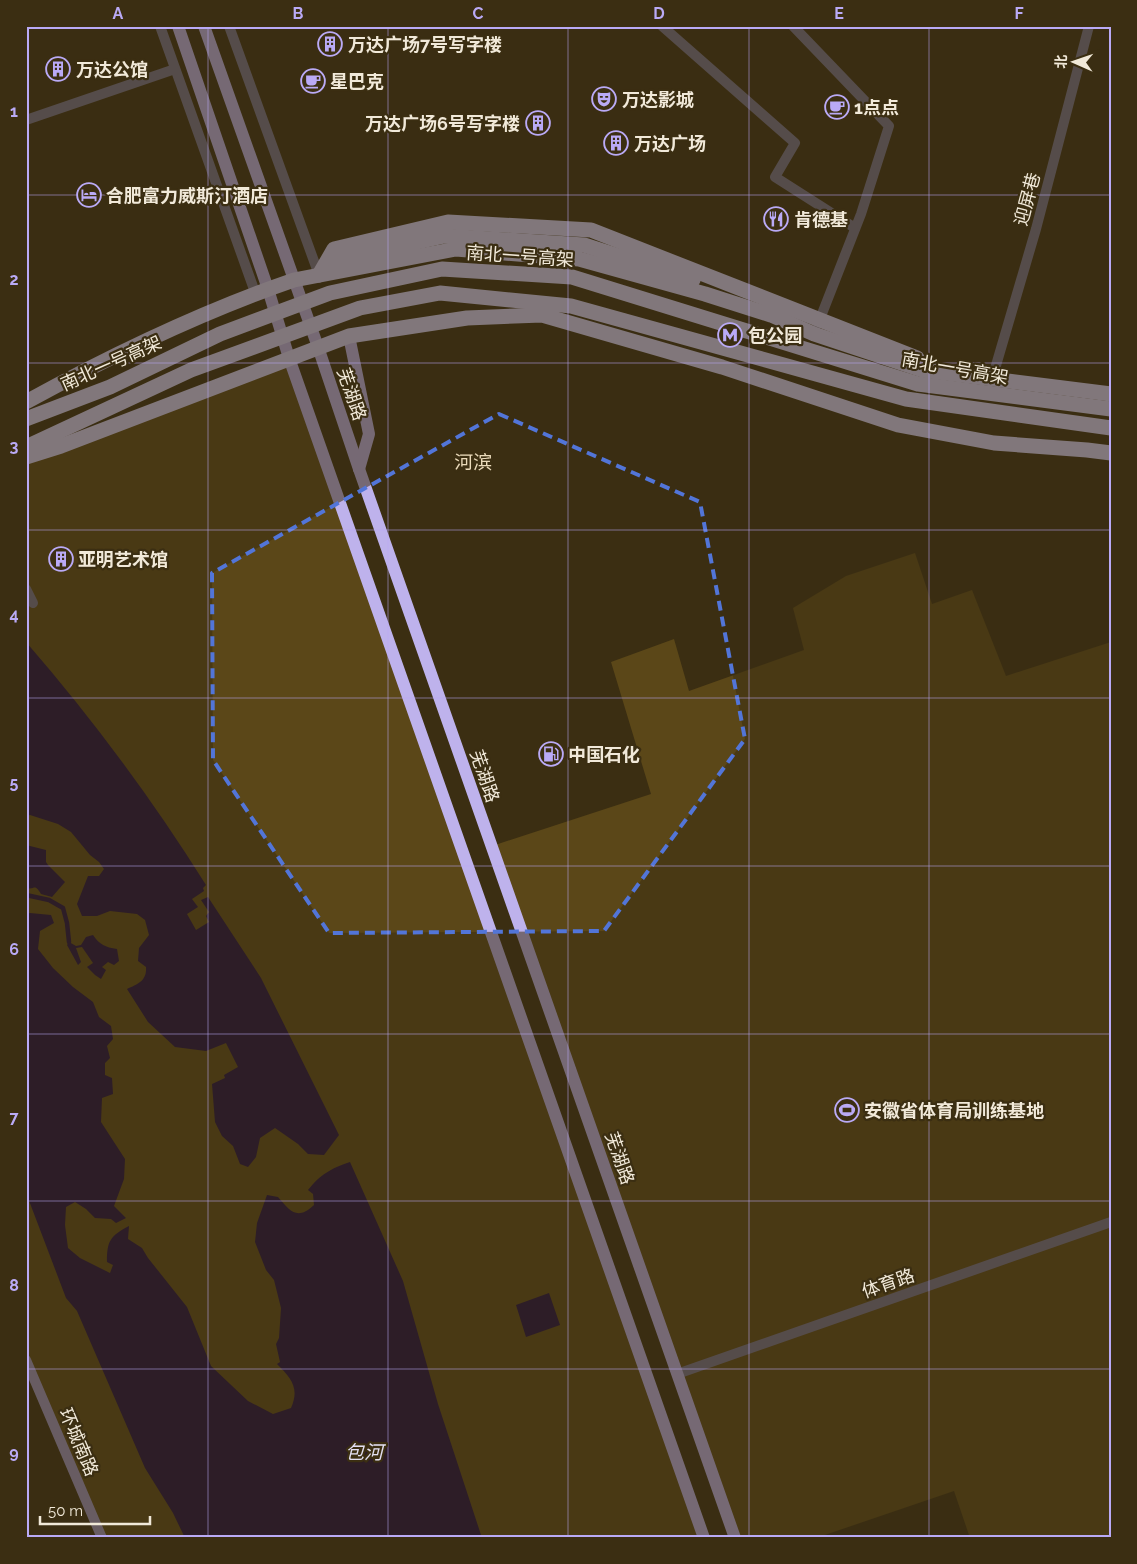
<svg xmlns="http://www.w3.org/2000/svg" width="1137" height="1564" font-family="Raleway,'Noto Sans SC',sans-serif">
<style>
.green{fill:#5b4718}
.water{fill:#1e0a40}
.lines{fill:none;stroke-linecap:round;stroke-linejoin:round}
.stream{stroke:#1e0a40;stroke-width:4.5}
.street{stroke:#77728e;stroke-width:10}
.secondary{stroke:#9f96c3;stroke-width:10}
.primary{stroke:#beb2ec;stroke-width:12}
.highway{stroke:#d8d1fa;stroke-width:15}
.marked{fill:none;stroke:#5275d8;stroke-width:4;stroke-dasharray:10 6;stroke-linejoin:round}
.grid{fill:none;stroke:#baaaf6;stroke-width:1;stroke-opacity:0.55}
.labels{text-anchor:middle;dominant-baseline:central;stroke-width:4.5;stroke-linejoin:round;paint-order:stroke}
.poi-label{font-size:18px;font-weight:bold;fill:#f1e9d9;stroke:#3b2e12;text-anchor:start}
.street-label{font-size:18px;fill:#f1e9d9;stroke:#3b2e12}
.neighbourhood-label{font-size:19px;fill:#eadaba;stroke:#3b2e12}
.water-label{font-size:19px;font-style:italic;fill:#e2dff1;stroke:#3b2e12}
.neatline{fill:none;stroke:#baaaf6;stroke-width:2}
.grid-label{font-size:16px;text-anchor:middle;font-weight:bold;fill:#baaaf6}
</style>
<rect width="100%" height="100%" fill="#3b2e12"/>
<g class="green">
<polygon points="289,358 704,1538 102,1538 26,1366 26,457"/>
<polygon points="915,553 932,604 972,590 1006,676 1111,642 1111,1538 970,1538 954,1491 816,1538 735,1538 492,846 651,794 611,662 674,639 689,691 804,650 793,608 846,576"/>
</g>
<g class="water">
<path d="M26,642C92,718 152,799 206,885L203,888L204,891L192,899L198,907L187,914L196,930L209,922L206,916L209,912L201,900L208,897L261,978L339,1135L324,1155L308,1154L298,1144L275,1128L260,1138L256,1157L248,1167L240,1164L233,1146L222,1136L215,1122L212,1084L225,1078L224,1075L238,1067L226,1043L206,1051L175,1047L148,1022L127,989C138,984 147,981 146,967L138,961L139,948L149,935L145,920L137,914L110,911L97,916H82L77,904L88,876H99L104,869L99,862L90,855L71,832L58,824L30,815L26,816Z"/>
<path d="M26,845L46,850V862L48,865L65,882L52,897L41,894C34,883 36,890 26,888Z"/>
<path d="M30,913L51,915L54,923L40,931L38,949L53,968L73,987L93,1002L99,1017L111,1026L113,1039L107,1046L110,1058L105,1063V1075L112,1078L113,1094L102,1098L101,1122L125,1159L124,1179L114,1206L126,1218L116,1223L111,1219L95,1218L86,1209L75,1202L66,1207L65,1225L68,1248L80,1258L110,1273L113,1265L107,1262C107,1241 110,1236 129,1226L128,1239L142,1248L148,1258L187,1307L211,1366L248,1401L273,1414L291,1408C300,1388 291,1378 277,1364L280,1362L276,1344L279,1338L281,1308L274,1280L266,1270L255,1242L257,1223L267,1195L278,1197C290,1211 297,1221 314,1205L313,1194L308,1190C321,1174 330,1169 350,1162L403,1281L438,1404L482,1538H185L173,1513L145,1468L77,1311L66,1298L28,1198L29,1175L26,1174V914Z"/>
<path d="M93,935C100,945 105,947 117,949L119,961L114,965L108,962L102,967L106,970L101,979L95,975L87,967L93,963L82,947L76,948L81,962L78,965L67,945L69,942L76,946L81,945L86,937Z"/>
<polygon points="549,1293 560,1325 526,1337 516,1305"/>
</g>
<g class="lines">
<polyline class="stream" points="26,895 49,900 63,908 67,923 69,942"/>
<g class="street">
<polyline points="160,26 256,295"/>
<polyline points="229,26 319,275"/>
<polyline points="662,26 795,143 775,177 855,228"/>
<polyline points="793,26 889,126 861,214 818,324"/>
<polyline points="26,120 175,69"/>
<polyline points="992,379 1036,229 1089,26"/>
<polyline points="26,589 33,603"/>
<polyline points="677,1374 1111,1222"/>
</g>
<polyline class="secondary" points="26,1360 102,1538"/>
<g class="primary">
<polyline points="178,26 268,289 289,358 704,1538"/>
<polyline points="204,26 318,347 359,469 735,1538"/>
<polyline points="349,336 369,434 359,469"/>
</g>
<g class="highway">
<polyline points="323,270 332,261 444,236 584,245 693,280"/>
<polyline points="319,275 334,249 448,222 591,230 917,358"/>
<path d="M26,402C112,355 201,312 294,280L456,249L579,259L705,294L771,315L814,334L922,370L1111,394"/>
<polyline points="26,419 110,387 220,334 330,293 442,269 572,277 918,384 1111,409"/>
<polyline points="26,447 191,370 360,308 440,293 571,306 906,399 1111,428"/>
<polyline points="26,457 61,446 349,336 467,318 542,315 722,367 898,425 994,443 1087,450 1111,453"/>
</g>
</g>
<path d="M0 0H1137V1564H0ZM499,414L700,502L745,739L604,931L329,933L213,760L212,573Z" fill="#3b2e12" fill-opacity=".55" fill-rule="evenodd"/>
<path class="marked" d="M499,414L700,502L745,739L604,931L329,933L213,760L212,573Z"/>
<path class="grid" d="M208,26V1538M388,26V1538M568,26V1538M749,26V1538M929,26V1538M26,195H1111M26,363H1111M26,530H1111M26,698H1111M26,866H1111M26,1034H1111M26,1201H1111M26,1369H1111"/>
<defs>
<g id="building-ring" transform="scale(1.25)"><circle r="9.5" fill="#3b2e12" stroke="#baaaf6" stroke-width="1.5"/><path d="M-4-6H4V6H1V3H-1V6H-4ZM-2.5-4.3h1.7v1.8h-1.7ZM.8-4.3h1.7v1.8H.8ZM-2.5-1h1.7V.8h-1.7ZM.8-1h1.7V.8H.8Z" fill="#baaaf6"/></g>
<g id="cafe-ring" transform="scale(1.25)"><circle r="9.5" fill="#3b2e12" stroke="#baaaf6" stroke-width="1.5"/><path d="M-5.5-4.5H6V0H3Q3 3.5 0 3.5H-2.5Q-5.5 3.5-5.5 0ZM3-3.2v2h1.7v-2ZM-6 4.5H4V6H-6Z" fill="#baaaf6"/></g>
<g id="theatre-ring" transform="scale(1.25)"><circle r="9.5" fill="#3b2e12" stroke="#baaaf6" stroke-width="1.5"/><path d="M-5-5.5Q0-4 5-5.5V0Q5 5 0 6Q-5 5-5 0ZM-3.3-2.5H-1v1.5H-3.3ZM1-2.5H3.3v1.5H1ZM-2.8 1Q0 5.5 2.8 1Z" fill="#baaaf6"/></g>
<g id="hotel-ring" transform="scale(1.25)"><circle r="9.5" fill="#3b2e12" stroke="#baaaf6" stroke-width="1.5"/><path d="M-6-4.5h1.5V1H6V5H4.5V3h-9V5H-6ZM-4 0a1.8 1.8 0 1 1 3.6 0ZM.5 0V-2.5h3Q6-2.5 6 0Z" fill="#baaaf6"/></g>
<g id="restaurant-ring" transform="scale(1.25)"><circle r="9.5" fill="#3b2e12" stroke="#baaaf6" stroke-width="1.5"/><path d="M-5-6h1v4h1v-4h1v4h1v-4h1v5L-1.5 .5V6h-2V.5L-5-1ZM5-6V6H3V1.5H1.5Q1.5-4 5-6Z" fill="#baaaf6"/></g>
<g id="metro-ring" transform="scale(1.25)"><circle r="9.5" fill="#3b2e12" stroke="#baaaf6" stroke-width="1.5"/><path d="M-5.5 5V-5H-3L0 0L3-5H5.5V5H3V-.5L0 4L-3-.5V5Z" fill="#baaaf6"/></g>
<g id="fuel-ring" transform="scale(1.25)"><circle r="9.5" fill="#3b2e12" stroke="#baaaf6" stroke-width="1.5"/><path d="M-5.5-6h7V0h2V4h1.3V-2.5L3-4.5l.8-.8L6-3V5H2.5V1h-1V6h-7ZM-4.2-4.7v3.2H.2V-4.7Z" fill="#baaaf6"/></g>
<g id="stadium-ring" transform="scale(1.25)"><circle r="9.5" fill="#3b2e12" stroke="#baaaf6" stroke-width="1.5"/><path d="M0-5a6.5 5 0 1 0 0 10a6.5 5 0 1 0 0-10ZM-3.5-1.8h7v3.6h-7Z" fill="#baaaf6"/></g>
</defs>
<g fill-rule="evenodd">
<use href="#building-ring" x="330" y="44"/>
<use href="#building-ring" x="58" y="69"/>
<use href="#cafe-ring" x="313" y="81"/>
<use href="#theatre-ring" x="604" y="99"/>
<use href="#cafe-ring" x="837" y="107"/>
<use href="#building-ring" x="538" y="123"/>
<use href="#building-ring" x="616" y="143"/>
<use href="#hotel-ring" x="89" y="195"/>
<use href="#restaurant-ring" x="776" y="219"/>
<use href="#metro-ring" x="730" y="335"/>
<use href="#building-ring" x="61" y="559"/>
<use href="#fuel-ring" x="551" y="754"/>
<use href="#stadium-ring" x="847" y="1110"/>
</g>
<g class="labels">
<g class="poi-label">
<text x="348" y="44">万达广场7号写字楼</text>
<text x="76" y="69">万达公馆</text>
<text x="330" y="81">星巴克</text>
<text x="622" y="99">万达影城</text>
<text x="854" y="107">1点点</text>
<text x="520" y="123" text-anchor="end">万达广场6号写字楼</text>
<text x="634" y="143">万达广场</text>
<text x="106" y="195">合肥富力威斯汀酒店</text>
<text x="794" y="219">肯德基</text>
<text x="748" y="335">包公园</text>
<text x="78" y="559">亚明艺术馆</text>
<text x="568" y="754">中国石化</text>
<text x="864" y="1110">安徽省体育局训练基地</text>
</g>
<g class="street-label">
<text transform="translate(1027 199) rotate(-75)">迎屏巷</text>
<text transform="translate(520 256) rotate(4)">南北一号高架</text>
<text transform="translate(111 363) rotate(-24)">南北一号高架</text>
<text transform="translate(955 368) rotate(10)">南北一号高架</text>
<text transform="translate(352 394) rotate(71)">芜湖路</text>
<text transform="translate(485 776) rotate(71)">芜湖路</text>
<text transform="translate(620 1158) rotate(71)">芜湖路</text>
<text transform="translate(888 1283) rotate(-19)">体育路</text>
<text transform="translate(79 1442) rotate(67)">环城南路</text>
</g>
<g class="neighbourhood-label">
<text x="473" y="462">河滨</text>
</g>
<g class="water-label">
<text x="364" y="1452">包河</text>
</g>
</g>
<rect width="1137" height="1564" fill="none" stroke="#3b2e12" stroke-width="55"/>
<g transform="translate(1074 62) rotate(272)" stroke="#3b2e12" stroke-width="4" paint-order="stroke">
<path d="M0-4L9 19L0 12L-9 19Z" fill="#f1e9d9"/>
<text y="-8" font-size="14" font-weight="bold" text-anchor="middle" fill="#f1e9d9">北</text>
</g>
<path d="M40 1516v8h110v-8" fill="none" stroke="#f1e9d9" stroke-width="2.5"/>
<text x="48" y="1516" font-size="15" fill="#f1e9d9" stroke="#3b2e12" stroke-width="4" paint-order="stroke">50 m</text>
<rect x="28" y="28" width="1082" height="1508" class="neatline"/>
<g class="grid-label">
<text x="118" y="19">A</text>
<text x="298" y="19">B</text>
<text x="478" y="19">C</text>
<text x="659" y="19">D</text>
<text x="839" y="19">E</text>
<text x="1019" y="19">F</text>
<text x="14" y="117">1</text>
<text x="14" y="285">2</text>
<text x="14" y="452">3</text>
<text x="14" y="620">4</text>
<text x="14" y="788">5</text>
<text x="14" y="955">6</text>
<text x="14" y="1123">7</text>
<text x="14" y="1291">8</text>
<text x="14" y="1458">9</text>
</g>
</svg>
